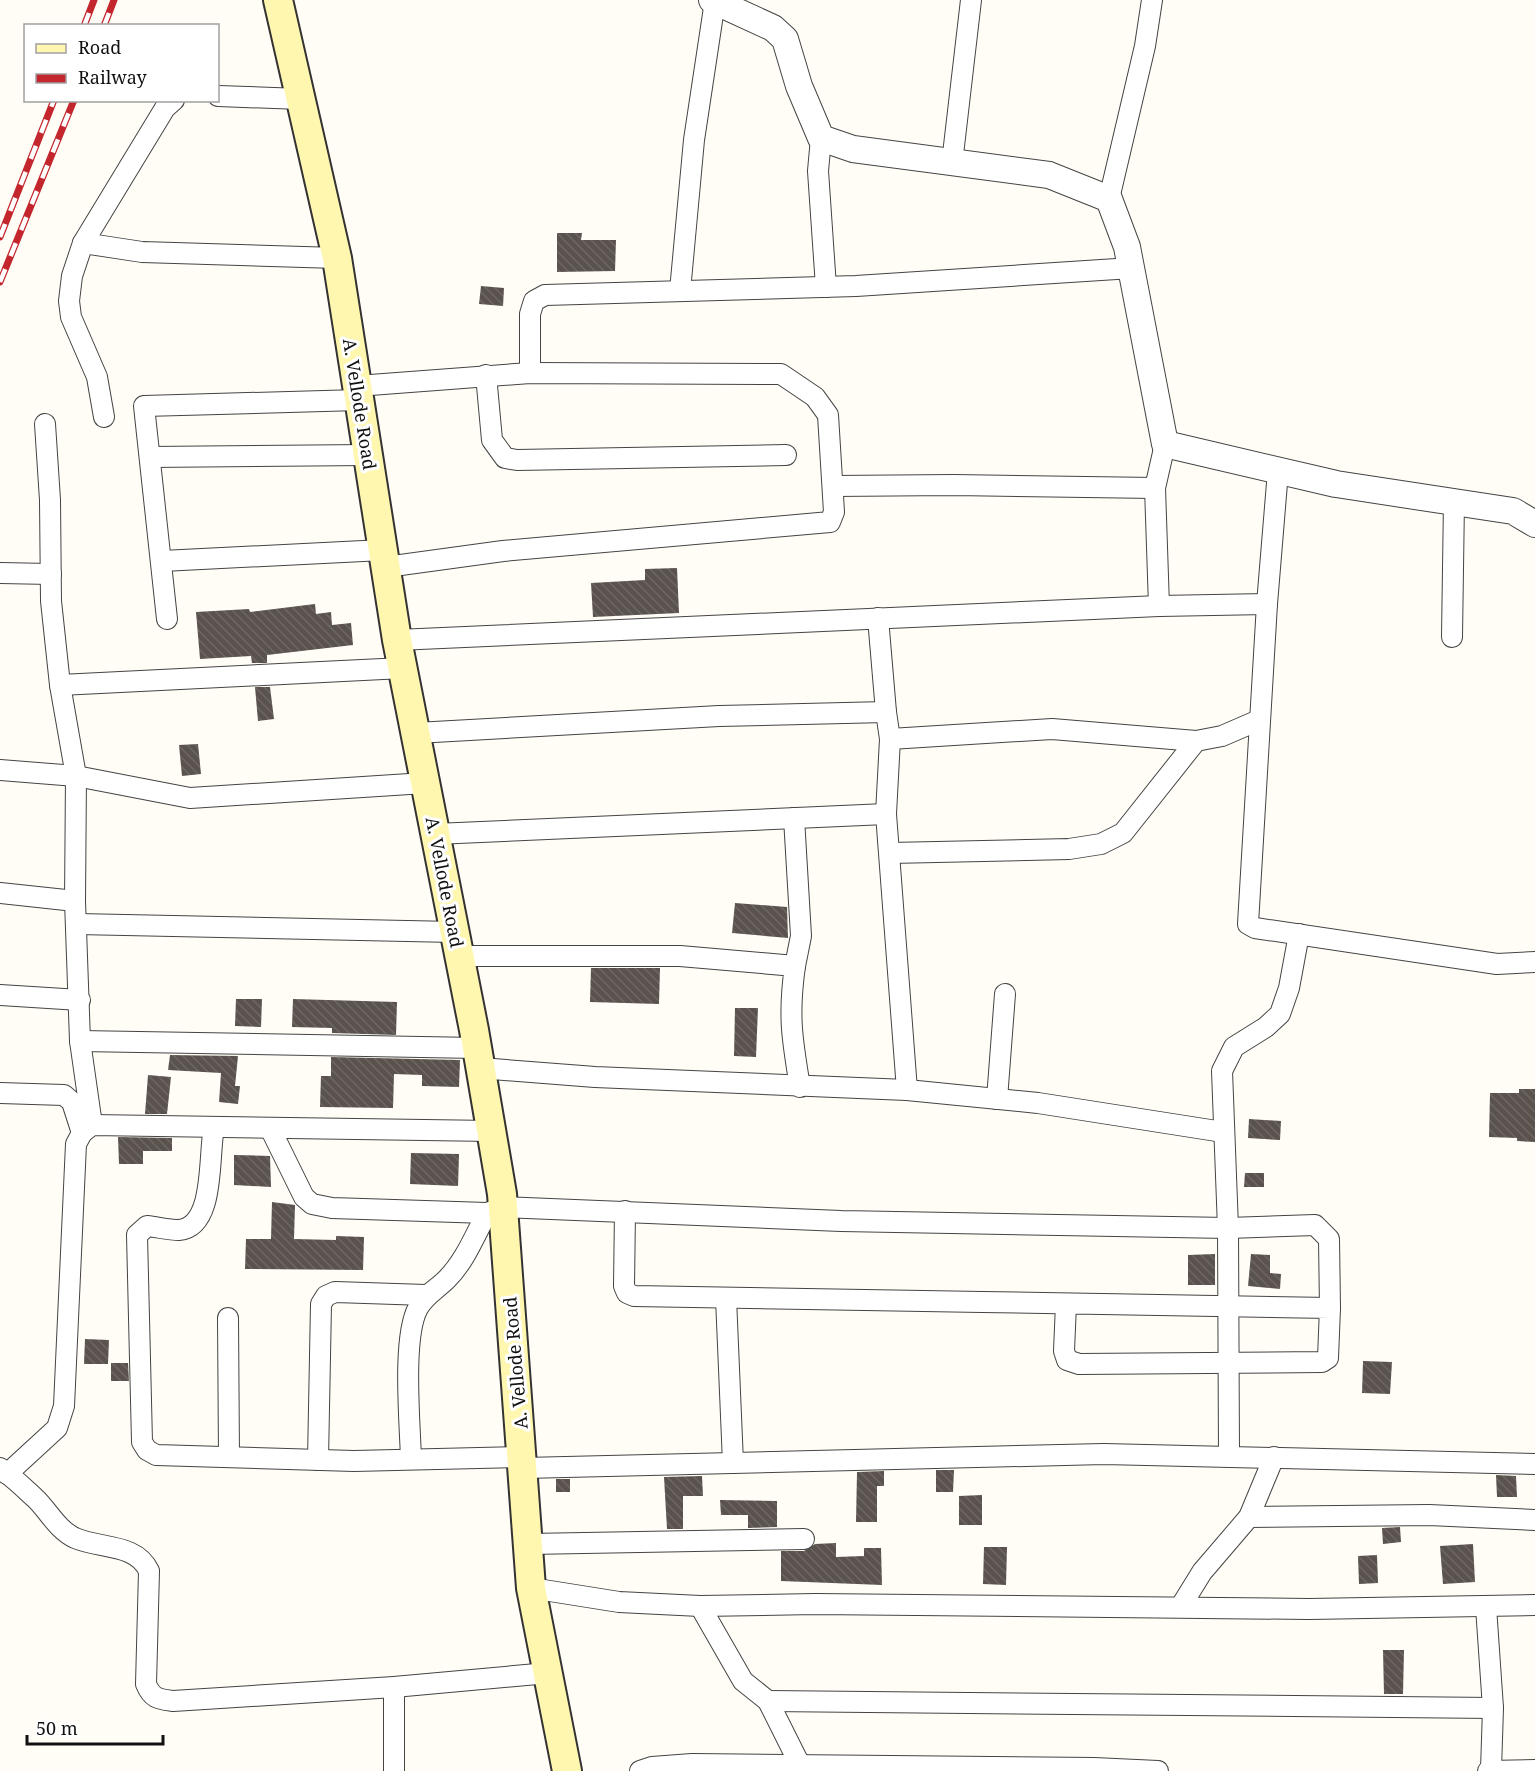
<svg xmlns="http://www.w3.org/2000/svg" width="1535" height="1771" font-family="'Noto Serif',serif">
<style>
.building{fill:url(#building-back-hatch)}
.lines{fill:none;stroke-linecap:round;stroke-linejoin:round}
.minor-casing{stroke:#444;stroke-width:22}
.tertiary-casing{stroke:#444;stroke-width:28}
.secondary-casing{stroke:#333;stroke-width:32}
.minor{stroke:#fff;stroke-width:20}
.tertiary{stroke:#fff;stroke-width:26}
.secondary{stroke:#fff6b0;stroke-width:28}
.rail-casing{stroke:#c4262e;stroke-width:7}
.rail{stroke:#fff;stroke-width:4.5;stroke-dasharray:14;stroke-linecap:butt}
.labels{text-anchor:middle;dominant-baseline:central;stroke-width:6;stroke-linejoin:round;paint-order:stroke}
.street-label{font-size:18px;fill:#111;stroke:#fff}
</style>
<defs>
<pattern id="building-back-hatch" width="6" height="6" patternUnits="userSpaceOnUse" patternTransform="scale(1.5)"><rect width="6" height="6" fill="#5a524d"/><path d="M-1 5l2 2M0 0l6 6M5-1l2 2" fill="none" stroke="#6d6662"/></pattern>
</defs>
<rect width="100%" height="100%" fill="#fffdf5"/>
<g class="building">
<polygon points="557,233 582,233 581,240 616,240 615,271 557,272"/>
<polygon points="481,286 504,288 503,306 479,304"/>
<polygon points="677,568 679,613 593,617 591,583 645,580 645,569"/>
<polygon points="315,604 316,614 331,612 332,625 351,623 353,645 267,655 267,663 252,663 251,656 200,659 196,612 249,609 250,612"/>
<polygon points="255,687 270,687 274,719 258,721"/>
<polygon points="198,744 201,774 182,776 179,745"/>
<polygon points="735,903 787,907 788,938 732,933"/>
<polygon points="591,968 660,968 659,1004 590,1002"/>
<polygon points="236,999 262,999 261,1027 235,1026"/>
<polygon points="293,999 397,1002 396,1035 332,1033 332,1028 292,1027"/>
<polygon points="735,1008 758,1008 756,1057 734,1056"/>
<polygon points="170,1055 238,1056 235,1086 240,1086 238,1104 219,1102 221,1073 168,1070"/>
<polygon points="331,1057 460,1060 459,1087 422,1086 422,1075 394,1074 393,1108 320,1107 321,1076 331,1076"/>
<polygon points="148,1075 171,1077 167,1114 145,1114"/>
<polygon points="1519,1089 1535,1089 1535,1142 1517,1141 1517,1138 1489,1137 1490,1093 1519,1093"/>
<polygon points="1249,1119 1281,1121 1280,1140 1248,1138"/>
<polygon points="118,1137 172,1138 172,1151 143,1151 143,1164 119,1164"/>
<polygon points="411,1153 459,1154 458,1186 410,1184"/>
<polygon points="234,1155 270,1156 271,1187 234,1185"/>
<polygon points="1245,1173 1264,1173 1264,1187 1244,1187"/>
<polygon points="272,1202 295,1205 294,1239 336,1240 336,1236 364,1237 363,1270 245,1269 246,1239 271,1239"/>
<polygon points="1215,1254 1215,1285 1188,1285 1188,1255"/>
<polygon points="1251,1254 1270,1255 1270,1273 1281,1274 1280,1289 1248,1286"/>
<polygon points="85,1339 109,1340 108,1364 84,1364"/>
<polygon points="1363,1361 1392,1362 1390,1394 1362,1393"/>
<polygon points="111,1363 128,1363 129,1381 111,1381"/>
<polygon points="936,1470 954,1470 953,1492 936,1492"/>
<polygon points="884,1471 884,1486 877,1486 877,1522 856,1522 857,1472"/>
<polygon points="1496,1475 1516,1476 1517,1497 1497,1497"/>
<polygon points="702,1476 703,1496 683,1496 683,1529 667,1529 664,1477"/>
<rect x="556" y="1479" width="14" height="13"/>
<polygon points="982,1495 982,1525 959,1525 959,1496"/>
<polygon points="720,1500 777,1501 777,1527 748,1528 748,1515 721,1515"/>
<polygon points="1400,1527 1401,1542 1383,1544 1382,1528"/>
<polygon points="836,1543 836,1557 864,1556 864,1548 881,1548 882,1585 781,1581 781,1551 804,1551 815,1544"/>
<polygon points="1473,1544 1475,1582 1443,1584 1440,1546"/>
<polygon points="984,1547 1007,1547 1006,1585 983,1584"/>
<polygon points="1377,1555 1378,1583 1359,1584 1358,1556"/>
<polygon points="1383,1650 1404,1650 1403,1694 1384,1694"/>
</g>
<g class="lines">
<g class="minor-casing">
<g id="minor">
<polyline points="218,96 301,99"/>
<polyline points="821,138 818,171 826,287"/>
<polyline points="952,163 971,0"/>
<polyline points="1109,199 1145,46 1152,0"/>
<polyline points="83,243 142,252 337,258"/>
<polyline points="680,291 694,140 715,1"/>
<polyline points="530,373 530,314 534,301 545,295 856,286 1132,268"/>
<polyline points="486,375 492,440 505,458 517,460 786,455"/>
<polyline points="357,386 530,373 781,374 815,397 828,415 834,512 830,522 503,551 386,567"/>
<polyline points="104,417 97,377 71,317 69,301 72,276 83,243 165,108 174,100"/>
<polyline points="45,424 50,500 51,601 60,685 76,776 75,901 80,1041 92,1125"/>
<polyline points="150,457 368,455"/>
<polyline points="1278,471 1267,604 1248,924 1255,928 1497,964 1535,962"/>
<polyline points="833,486 954,485 1155,488 1165,444"/>
<polyline points="1155,488 1159,606"/>
<polyline points="162,561 383,550"/>
<polyline points="0,573 51,574"/>
<polyline points="878,618 886,712"/>
<polyline points="167,619 144,406 359,400"/>
<polyline points="1452,637 1454,501"/>
<polyline points="397,640 1159,606 1267,604"/>
<polyline points="60,685 403,668"/>
<polyline points="416,733 719,716 886,712 890,739 1052,729 1196,741 1222,736 1259,720"/>
<polyline points="890,739 886,814 907,1090"/>
<polyline points="0,770 76,776 190,798 425,783"/>
<polyline points="794,818 801,936 795,966"/>
<polyline points="435,834 886,814"/>
<polyline points="890,853 1069,849 1101,844 1123,833 1196,741"/>
<polyline points="0,893 75,901"/>
<polyline points="77,924 454,932"/>
<path d="M459,956H680L795,966C788,1015 792,1039 800,1087"/>
<polyline points="0,995 80,1000"/>
<polyline points="80,1041 477,1048"/>
<polyline points="480,1068 595,1077 907,1090 1038,1103 1223,1132"/>
<polyline points="0,1093 64,1095 72,1102 82,1133"/>
<polyline points="997,1099 1005,994"/>
<path d="M214,1128C208,1153 216,1227 179,1230C169,1230 157,1227 147,1226L137,1235L142,1442L147,1450L156,1455L354,1461L524,1457"/>
<polyline points="270,1128 304,1197 312,1204 332,1208 487,1213"/>
<path d="M625,1211L624,1286L627,1293L634,1296C866,1302 1098,1302 1330,1308L1328,1358L1322,1362L1079,1364L1067,1360L1064,1351L1066,1304"/>
<polyline points="726,1298 733,1463"/>
<polyline points="228,1318 229,1457"/>
<polyline points="1229,1456 1228,1228 1222,1071 1234,1047 1266,1027 1280,1014 1289,988 1299,934"/>
<path d="M411,1459C410,1424 402,1337 418,1308C425,1295 436,1290 447,1279C465,1261 475,1235 487,1213L503,1207L841,1221L1228,1228L1315,1225L1329,1239L1330,1308"/>
<polyline points="318,1460 321,1304 326,1296 335,1292 426,1295"/>
<path d="M0,1468C13,1477 24,1488 36,1499C49,1512 58,1530 75,1538C100,1549 136,1543 149,1571L146,1684C152,1699 159,1699 173,1701L394,1687L548,1673"/>
<polyline points="524,1468 1104,1454 1535,1464"/>
<polyline points="7,1474 57,1428 64,1406 76,1144 82,1133 92,1125 492,1131"/>
<polyline points="1249,1517 1429,1515 1535,1520"/>
<polyline points="529,1544 804,1539"/>
<polyline points="531,1588 619,1602 700,1606 815,1604 1309,1609 1535,1605"/>
<polyline points="700,1606 743,1681 768,1701 803,1771"/>
<polyline points="1181,1606 1202,1572 1249,1517 1274,1457"/>
<polyline points="1486,1607 1493,1708 1491,1770"/>
<polyline points="394,1687 394,1771"/>
<polyline points="768,1701 1493,1708"/>
<polyline points="640,1771 652,1767 692,1764 1094,1768 1158,1771"/>
<polyline points="1488,1771 1535,1770"/>
</g>
</g>
<g class="tertiary-casing">
<polyline id="tertiary" points="712,0 773,28 785,39 799,86 821,138 853,149 1049,175 1109,199 1127,247 1165,444 1336,484 1513,511 1535,524"/>
</g>
<g class="secondary-casing">
<polyline id="secondary" points="278,0 337,258 397,640 474,1030 502,1194 531,1588 567,1771"/>
</g>
<use href="#minor" class="minor"/>
<use href="#tertiary" class="tertiary"/>
<use href="#secondary" class="secondary"/>
<g class="rail-casing">
<g id="rail">
<polyline points="84,26 94,0"/>
<polyline points="104,26 114,0"/>
<polyline points="0,237 54,100"/>
<polyline points="0,282 74,100"/>
</g>
</g>
<use href="#rail" class="rail"/>
</g>
<g class="labels">
<g class="street-label">
<text transform="translate(360 404) rotate(81)">A. Vellode Road</text>
<text transform="translate(445 882) rotate(79)">A. Vellode Road</text>
<text transform="translate(515 1363) rotate(-95)">A. Vellode Road</text>
</g>
</g>
<rect x="24" y="24" width="195" height="78" fill="#ffffff" stroke="#a0a0a0" stroke-width="1.5"/>
<rect x="36" y="44" width="30" height="9" fill="#fff6b0" stroke="#a0a0a0" stroke-width="1.5"/>
<text x="78" y="54" font-size="18" fill="#111111">Road</text>
<rect x="36" y="74" width="30" height="9" fill="#c4262e" stroke="#a0a0a0" stroke-width="1.5"/>
<text x="78" y="84" font-size="18" fill="#111111">Railway</text>
<path d="M27 1735v9h136v-9" fill="none" stroke="#111111" stroke-width="3"/>
<text x="36" y="1735" font-size="18" fill="#111111" stroke="#ffffff" stroke-width="4.5" paint-order="stroke">50 m</text>
</svg>
